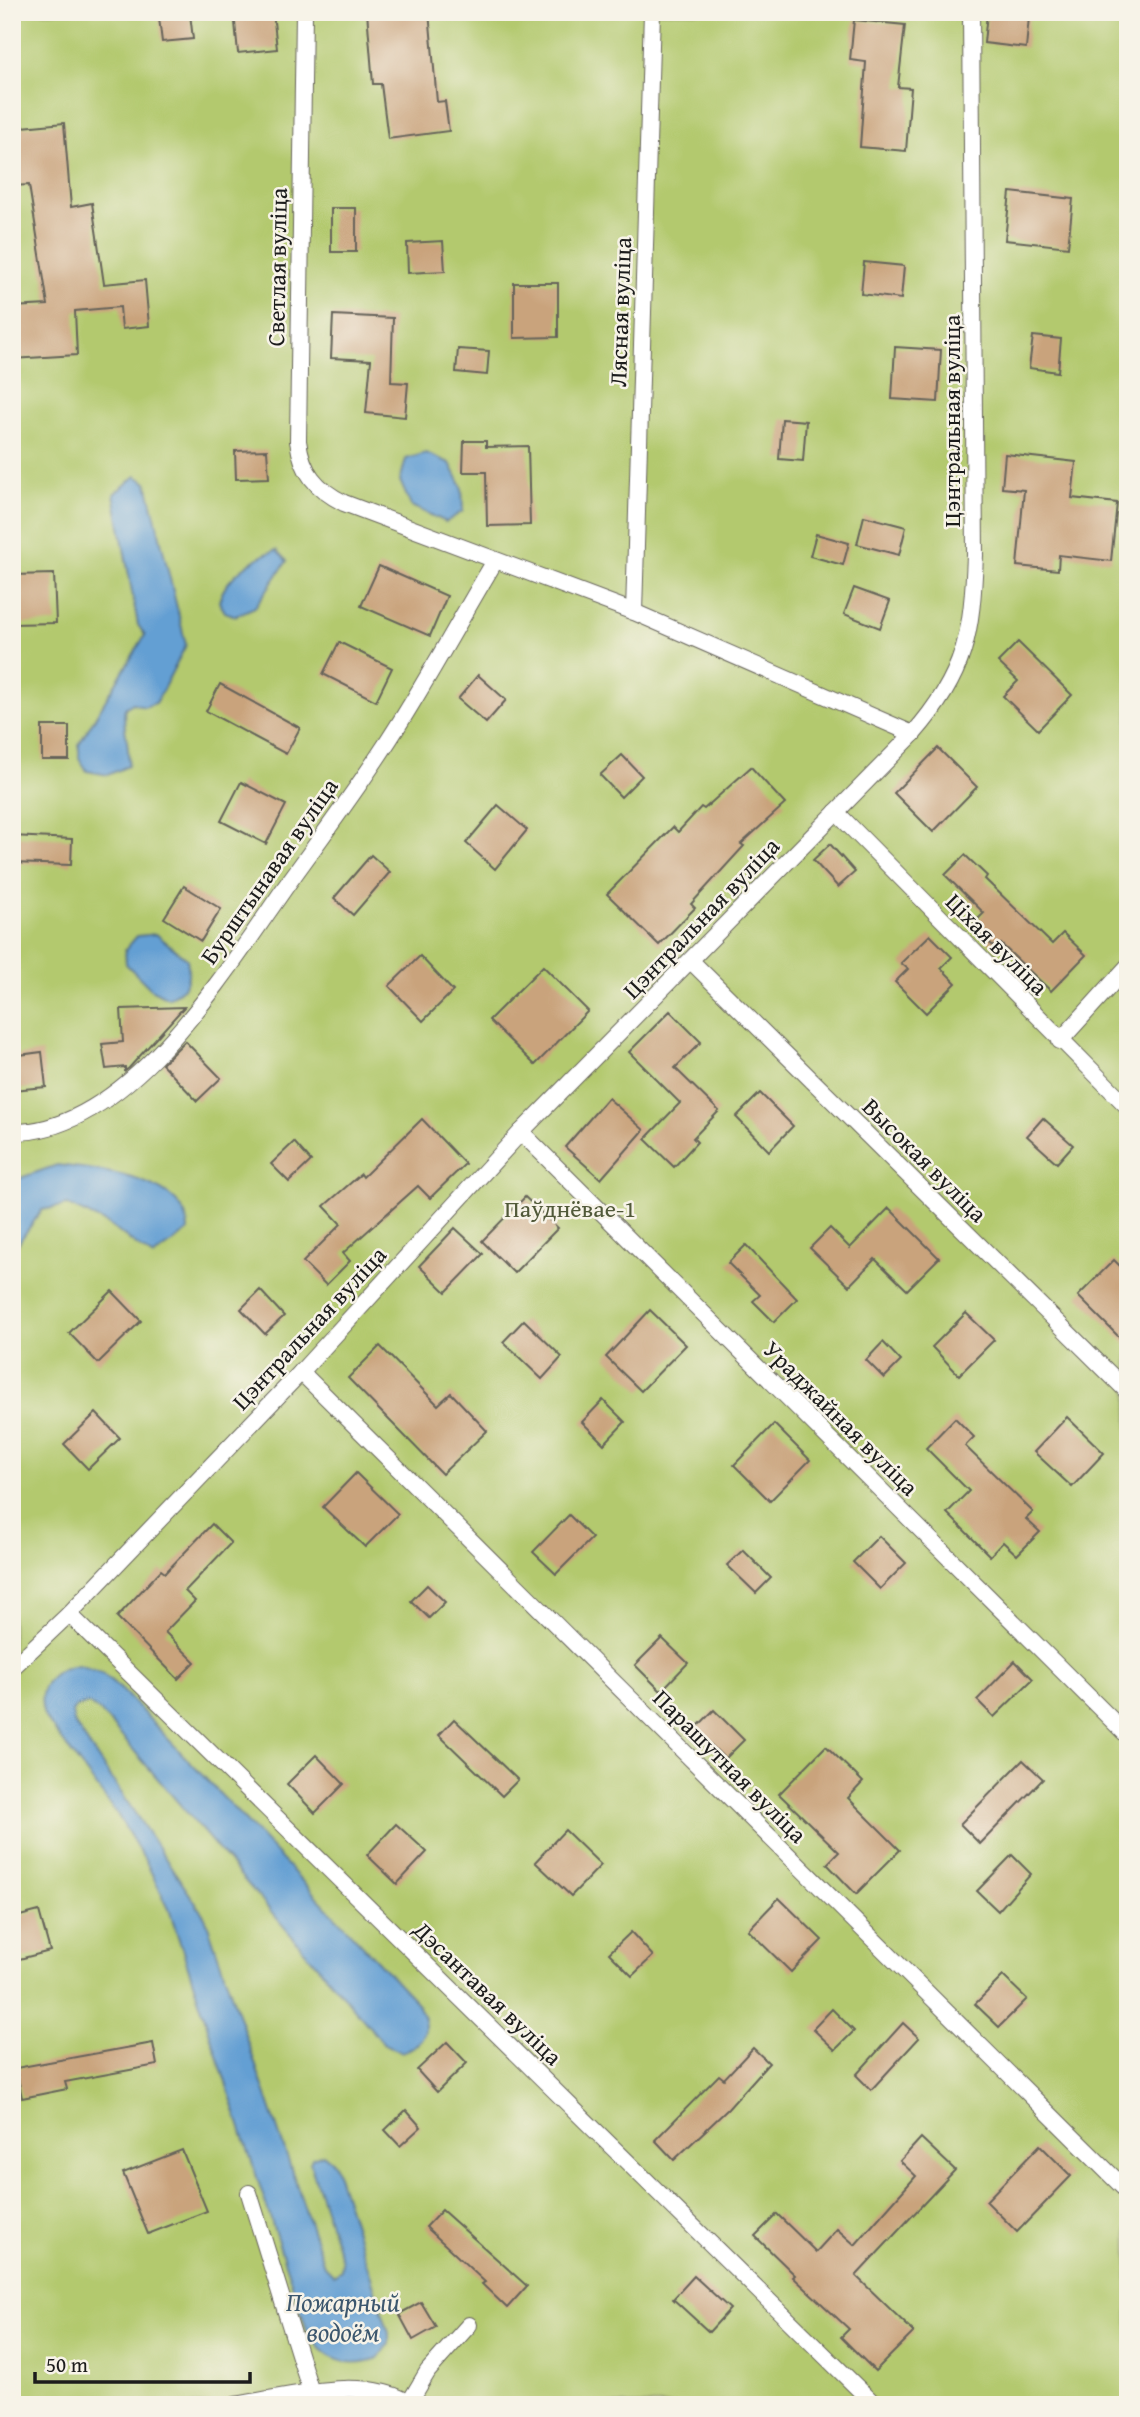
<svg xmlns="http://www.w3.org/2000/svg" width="1140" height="2417" font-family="'Gentium Book Plus',serif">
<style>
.green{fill:#b3c96e;stroke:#687245;stroke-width:2}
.water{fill:#639fd3;stroke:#405e78;stroke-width:2}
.building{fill:#c9a37c}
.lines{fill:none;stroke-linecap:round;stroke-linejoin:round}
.lane-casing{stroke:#66635a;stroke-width:18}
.lane{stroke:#fff;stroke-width:16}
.labels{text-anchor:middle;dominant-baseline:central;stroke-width:5;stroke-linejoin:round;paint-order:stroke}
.street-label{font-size:24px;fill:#1c1c1c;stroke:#f7f3e8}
.park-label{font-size:24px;fill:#515939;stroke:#f7f3e8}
.water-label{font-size:26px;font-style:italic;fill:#3c576e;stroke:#f7f3e8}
</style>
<rect width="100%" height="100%" fill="#f7f3e8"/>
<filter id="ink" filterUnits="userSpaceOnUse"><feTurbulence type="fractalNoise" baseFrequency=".0143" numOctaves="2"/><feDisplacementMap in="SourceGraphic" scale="14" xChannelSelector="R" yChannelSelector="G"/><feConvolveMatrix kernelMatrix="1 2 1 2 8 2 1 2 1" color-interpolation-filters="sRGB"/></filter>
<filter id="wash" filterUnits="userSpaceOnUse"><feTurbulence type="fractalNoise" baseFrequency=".00686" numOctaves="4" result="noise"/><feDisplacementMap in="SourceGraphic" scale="28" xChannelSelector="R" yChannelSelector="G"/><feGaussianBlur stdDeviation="1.57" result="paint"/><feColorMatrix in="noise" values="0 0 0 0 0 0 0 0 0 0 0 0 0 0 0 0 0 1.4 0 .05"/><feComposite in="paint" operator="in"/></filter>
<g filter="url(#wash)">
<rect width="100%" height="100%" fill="#eee6cc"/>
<rect class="green" x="12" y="12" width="1116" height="2393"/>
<g class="water">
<polygon points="426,453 450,463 462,487 463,511 446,522 411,506 400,481 406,459"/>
<path d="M136,476L147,483L186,645L156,703L144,707L133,703L125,708C121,725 131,744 128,766L108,775L87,771L79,758V744L145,635L138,625L114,494Z"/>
<path d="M276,550L287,561L255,607L235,616L225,612L219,602C224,578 253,558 276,550Z"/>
<path d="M156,934L187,959C191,980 187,989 168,998L152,990L126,964L125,950L137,936Z"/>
<path d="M57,1165C95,1169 190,1178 188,1231L153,1257L106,1223L68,1205L42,1210L12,1252V1190L20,1178Z"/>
<path d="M79,1665L102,1673L123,1691L417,2003C430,2025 429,2044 401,2052L384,2044L101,1712L88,1704L76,1707L72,1712L74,1723L205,1917L324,2265L334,2275L341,2270L342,2261L310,2163L312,2158L323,2154L334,2163L389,2333V2343L379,2358C347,2369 322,2360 307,2330L169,1909L146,1862L117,1814L44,1716C35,1688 51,1668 79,1665Z"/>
</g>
<g id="blocks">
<g class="building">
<polygon points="234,12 273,12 277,49 238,53"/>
<polygon points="367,12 429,12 437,102 445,101 449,131 388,139 381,84 373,84"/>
<polygon points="987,13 1029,17 1026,48 984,43"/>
<polygon points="190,14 193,39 162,42 159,18"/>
<polygon points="854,20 905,25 898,87 911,88 906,151 860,147 866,62 850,60"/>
<polygon points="64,123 71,207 92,203 104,284 145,280 149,326 122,329 120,307 75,311 77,355 12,359 12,307 48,305 29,185 12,186 12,128"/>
<polygon points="1010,192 1073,199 1068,247 1005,240"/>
<rect x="331" y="208" width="25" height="44"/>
<polygon points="443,241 445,271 408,273 407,243"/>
<polygon points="864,262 904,266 901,299 861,294"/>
<polygon points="514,283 558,283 558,337 514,338"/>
<polygon points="333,315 393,318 391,382 408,383 405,417 366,413 371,360 331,358"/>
<polygon points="1033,336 1061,339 1058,372 1029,368"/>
<polygon points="895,347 941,350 938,402 892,399"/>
<polygon points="458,349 489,351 487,375 456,372"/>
<polygon points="782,419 806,421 803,461 779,459"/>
<polygon points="464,441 486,441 486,447 528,446 530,525 487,526 486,472 463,472"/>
<polygon points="267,450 269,478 236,479 235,451"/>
<polygon points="1005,454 1076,462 1072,498 1117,503 1111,561 1059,555 1058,570 1017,566 1024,490 1002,488"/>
<polygon points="864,516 906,527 899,555 857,544"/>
<polygon points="816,534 849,543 843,565 810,556"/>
<polygon points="379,566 447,596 430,636 361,606"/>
<polygon points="54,574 56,623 12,624 12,575"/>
<polygon points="854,588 890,601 880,628 844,614"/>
<polygon points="339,642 392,668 376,701 323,674"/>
<polygon points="1018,642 1072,695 1038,730 1003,696 1018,681 998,662"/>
<polygon points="478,675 506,700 486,723 458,699"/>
<polygon points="220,684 300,728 286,754 206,711"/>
<rect x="42" y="726" width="27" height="34"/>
<polygon points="938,748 977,787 933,832 894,793"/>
<polygon points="622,755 642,776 621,797 600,775"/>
<polygon points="751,767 785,804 741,844 744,846 691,904 695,908 659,945 607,894 673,827 678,832 701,807 704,809"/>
<polygon points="241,782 286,805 266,844 221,821"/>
<polygon points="498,805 527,830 495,869 466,843"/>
<polygon points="12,836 72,839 71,865 12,863"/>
<polygon points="830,844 855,872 838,887 813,860"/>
<polygon points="371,855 390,872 353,915 334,898"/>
<polygon points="965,855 987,876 985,879 1052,944 1063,933 1086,955 1051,991 1001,944 996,949 972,925 984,913 945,875"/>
<polygon points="184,886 221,909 201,941 164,918"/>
<polygon points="930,935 952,957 941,968 956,983 926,1013 895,982 908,969 901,963"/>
<polygon points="420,956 453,991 423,1021 389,986"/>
<polygon points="543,966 588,1011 535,1065 489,1020"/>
<polygon points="184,1007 129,1068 125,1071 125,1067 106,1069 102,1044 123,1042 121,1009"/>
<polygon points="670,1011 701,1042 675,1068 719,1111 693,1138 697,1142 674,1167 645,1139 680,1103 629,1052"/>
<polygon points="185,1041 221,1078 197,1101 162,1064"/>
<polygon points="42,1052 46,1087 12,1090 12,1056"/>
<polygon points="760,1093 793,1126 769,1151 736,1117"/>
<polygon points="608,1098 644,1130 601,1179 565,1147"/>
<polygon points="1043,1118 1073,1145 1057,1163 1027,1136"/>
<polygon points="422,1119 465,1164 430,1198 418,1186 343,1253 350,1261 326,1285 303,1262 341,1224 324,1206 361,1174 363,1177"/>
<polygon points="294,1142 311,1161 289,1182 271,1164"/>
<polygon points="525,1197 558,1228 514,1273 482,1241"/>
<polygon points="889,1208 939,1258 907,1290 875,1259 849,1286 810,1248 830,1228 850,1248"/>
<polygon points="455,1228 483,1254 446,1292 419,1266"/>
<polygon points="746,1245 797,1299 774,1322 753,1301 760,1295 728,1263"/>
<polygon points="1114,1260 1128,1274 1128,1346 1078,1296"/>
<polygon points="260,1290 284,1316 265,1334 241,1309"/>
<polygon points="112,1291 141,1321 98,1363 69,1333"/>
<polygon points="650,1310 686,1345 641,1391 606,1357"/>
<polygon points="966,1313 994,1340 959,1375 932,1347"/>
<polygon points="524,1320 562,1357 542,1379 503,1342"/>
<polygon points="883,1342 901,1361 884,1378 866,1360"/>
<polygon points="380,1346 438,1405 451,1393 487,1431 442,1474 348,1378"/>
<polygon points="603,1400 625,1422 604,1444 582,1422"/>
<polygon points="96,1413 120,1438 88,1469 64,1444"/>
<polygon points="1067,1417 1104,1453 1072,1487 1034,1452"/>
<polygon points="955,1418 974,1437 965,1446 1033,1512 1026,1519 1040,1532 1017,1555 1003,1542 990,1556 947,1513 969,1491 926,1448"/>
<polygon points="774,1424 810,1460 770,1501 734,1465"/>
<polygon points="356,1473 398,1514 365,1547 323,1507"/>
<polygon points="569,1515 592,1538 556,1574 533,1552"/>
<polygon points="212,1524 231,1543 185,1591 195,1601 165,1632 195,1662 178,1679 117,1617 161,1570 165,1573"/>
<polygon points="879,1536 906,1563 880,1589 853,1562"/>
<polygon points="743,1550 771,1578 756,1593 727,1565"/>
<polygon points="427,1585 445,1602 429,1618 411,1601"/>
<polygon points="662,1638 688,1663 661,1691 635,1665"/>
<polygon points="1015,1661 1033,1679 994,1717 977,1700"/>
<polygon points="714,1710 744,1740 725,1759 695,1729"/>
<polygon points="454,1719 518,1780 502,1796 439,1735"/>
<polygon points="826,1746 863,1782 848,1798 900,1850 856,1894 827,1864 839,1852 779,1794"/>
<polygon points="316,1755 344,1784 315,1813 287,1784"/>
<polygon points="1023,1760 1043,1779 980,1844 960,1824"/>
<polygon points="396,1824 427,1852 397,1884 367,1855"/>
<polygon points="565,1830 601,1865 571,1896 535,1862"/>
<polygon points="1012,1855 1031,1874 998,1911 977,1891"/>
<polygon points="779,1898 822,1940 791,1972 748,1930"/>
<polygon points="39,1911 50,1951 12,1961 12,1918"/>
<polygon points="631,1932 653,1956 632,1976 609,1953"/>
<polygon points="1003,1976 1027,1999 999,2027 975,2004"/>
<polygon points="832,2009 854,2031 835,2050 813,2029"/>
<polygon points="903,2023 919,2038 871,2090 856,2075"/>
<polygon points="447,2042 467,2063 437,2092 417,2070"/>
<polygon points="153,2043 157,2065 65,2082 67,2089 22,2098 16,2068"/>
<polygon points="753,2048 769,2063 728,2109 674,2160 655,2140 719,2075 724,2079"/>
<polygon points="406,2110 421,2127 400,2146 385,2130"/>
<polygon points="921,2138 955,2170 856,2276 914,2332 875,2371 841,2337 849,2329 793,2277 795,2275 755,2236 777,2214 816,2252 837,2229 855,2245 916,2176 900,2161"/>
<polygon points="1040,2145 1071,2176 1017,2232 986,2201"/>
<polygon points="182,2150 207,2211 148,2234 123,2173"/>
<polygon points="442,2210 527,2286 507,2308 482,2284 485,2282 426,2227"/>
<polygon points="694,2276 730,2309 709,2332 673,2299"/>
<polygon points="421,2302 436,2327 413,2340 399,2314"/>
</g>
</g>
</g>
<g filter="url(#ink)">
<use href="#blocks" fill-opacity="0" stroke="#66635a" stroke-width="2"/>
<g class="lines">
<g class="lane-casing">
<g id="lane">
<path d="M304,12L298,441C302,472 316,489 344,503L634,612L913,734"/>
<polyline points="634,612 652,12"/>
<polyline points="836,812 1128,1107"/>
<polyline points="691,961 1128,1392"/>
<polyline points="1060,1041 1128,966"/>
<path d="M12,1132C129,1134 230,965 289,882C320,839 352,796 381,752C422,691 457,624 495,561"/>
<polyline points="521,1132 1128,1736"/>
<polyline points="301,1372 1128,2192"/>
<polyline points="69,1614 875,2405"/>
<path d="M12,1668L69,1614L301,1372L521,1132L913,734C966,674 972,633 975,555L971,12"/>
<polyline points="249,2193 315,2405"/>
<polyline points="409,2403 428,2371 469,2325"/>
<path d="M235,2405C288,2397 365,2373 412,2405"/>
</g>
</g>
<use href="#lane" class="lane"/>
</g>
</g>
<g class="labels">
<g class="street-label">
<text transform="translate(277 267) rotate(-89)">Светлая вуліца</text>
<text transform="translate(620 312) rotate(-88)">Лясная вуліца</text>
<text transform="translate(951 421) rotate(-90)">Цэнтральная вуліца</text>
<text transform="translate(269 871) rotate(-55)">Бурштынавая вуліца</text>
<text transform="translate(701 918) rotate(-46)">Цэнтральная вуліца</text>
<text transform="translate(997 944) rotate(45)">Ціхая вуліца</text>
<text transform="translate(925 1160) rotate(45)">Высокая вуліца</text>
<text transform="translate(309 1328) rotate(-47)">Цэнтральная вуліца</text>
<text transform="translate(841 1418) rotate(45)">Ураджайная вуліца</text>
<text transform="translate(730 1766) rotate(45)">Парашутная вуліца</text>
<text transform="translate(488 1993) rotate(44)">Дэсантавая вуліца</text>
</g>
<g class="park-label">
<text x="570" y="1208">Паўднёвае-1</text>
</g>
<g class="water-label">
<text x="343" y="2301">Пожарный<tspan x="343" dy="30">водоём</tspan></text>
</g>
</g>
<rect width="1140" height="2417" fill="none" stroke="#f7f3e8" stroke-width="42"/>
<path d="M35 2372v10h215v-10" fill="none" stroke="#1c1c1c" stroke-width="3.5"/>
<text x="46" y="2372" font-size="21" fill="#1c1c1c" stroke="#f7f3e8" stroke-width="5" paint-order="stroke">50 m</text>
</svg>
